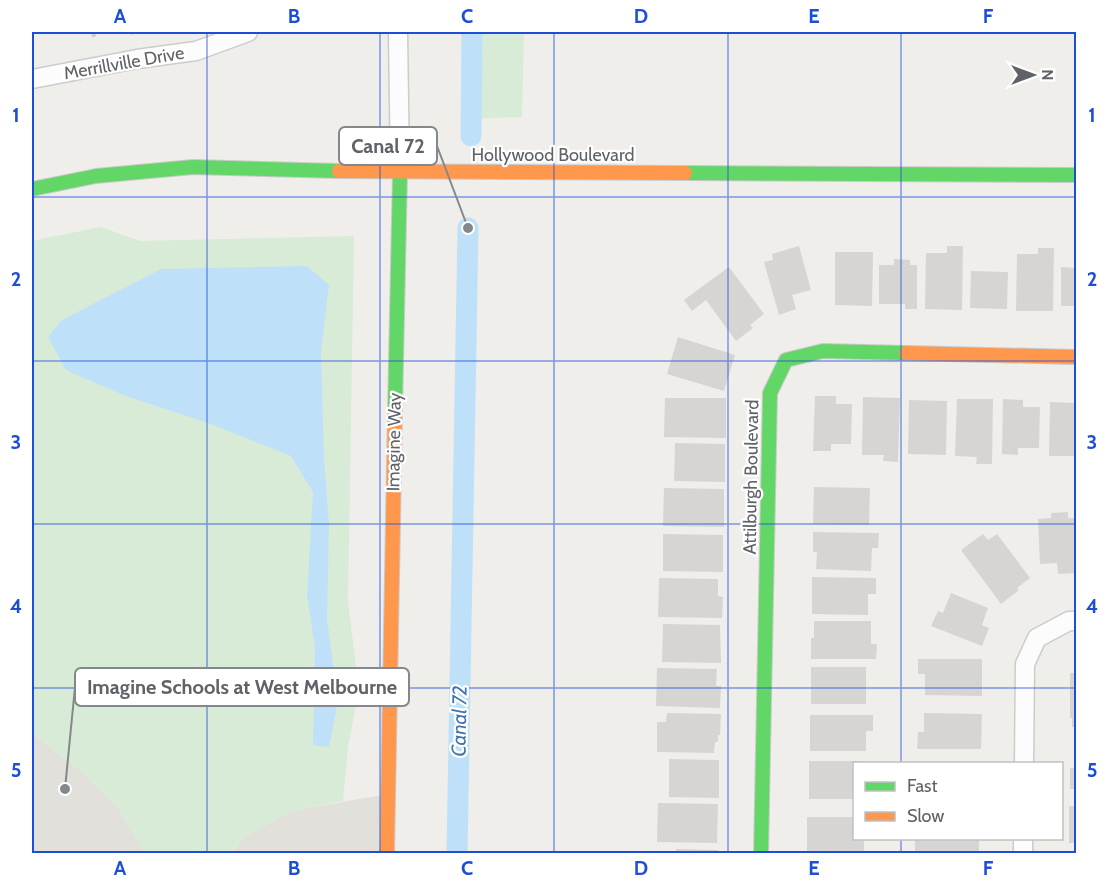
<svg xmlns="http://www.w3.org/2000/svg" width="1108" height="885" font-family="Cabin,sans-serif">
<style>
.education{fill:#e2e0da}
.green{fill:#d8ebd6}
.water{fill:#bfe0f9}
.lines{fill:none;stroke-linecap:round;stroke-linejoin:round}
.canal{stroke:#bfe0f9;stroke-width:21}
.building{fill:#d6d5d3}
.street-casing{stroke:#cbcccc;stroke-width:21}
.fast-casing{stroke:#cacacb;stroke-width:16}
.slow-casing{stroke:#cacacb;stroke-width:16}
.path{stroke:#cacfcc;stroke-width:4;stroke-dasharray:6 3;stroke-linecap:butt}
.street{stroke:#fdfcfc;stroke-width:18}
.fast{stroke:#63d668;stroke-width:14}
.slow{stroke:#ff974d;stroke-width:14}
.grid{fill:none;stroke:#1d4ed8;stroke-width:1.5;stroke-opacity:0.55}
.labels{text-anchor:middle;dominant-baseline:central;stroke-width:4.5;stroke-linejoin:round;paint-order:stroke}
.street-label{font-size:18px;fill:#5f6368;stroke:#fff}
.water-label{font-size:20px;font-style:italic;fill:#4174aa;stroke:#fff}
.leader{fill:none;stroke:#84888a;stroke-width:2}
.callout-dot{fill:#84888a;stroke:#fff;stroke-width:2}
.callout{fill:#fff;stroke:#84888a;stroke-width:2}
.callout-label{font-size:20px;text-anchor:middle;font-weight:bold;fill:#5f6368}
.neatline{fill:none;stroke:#1d4ed8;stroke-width:2}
.grid-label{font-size:20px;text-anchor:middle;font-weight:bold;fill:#1d4ed8}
</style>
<rect width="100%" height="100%" fill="#efeeea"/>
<g class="education">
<polygon points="36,736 78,769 118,808 145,853 32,853 32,737"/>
<polygon points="388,794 387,853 231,854 244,837 291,811"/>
</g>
<g class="green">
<polygon points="463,32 524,32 522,117 461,119"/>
<polygon points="101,227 140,241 354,236 348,602 359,689 348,748 343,801 291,811 244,837 231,853 145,853 118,808 78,769 36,736 32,737 32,241"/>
</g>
<polygon class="water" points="307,266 329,285 321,351 324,459 329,525 327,619 338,701 329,747 313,745 315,647 307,595 313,492 291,456 211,424 123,395 66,370 48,337 62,320 161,269"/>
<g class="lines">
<g class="canal">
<polyline points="471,136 472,32"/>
<polyline points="457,854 468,228"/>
</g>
</g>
<g class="building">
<polygon points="799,246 811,290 792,295 796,309 779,315 764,262 773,260 772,254"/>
<polygon points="947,246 963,246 962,310 925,309 926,253 947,253"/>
<polygon points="1038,248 1054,248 1053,311 1016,311 1017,254 1038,254"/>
<polygon points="835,252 873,252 872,306 835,305"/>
<polygon points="894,259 910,260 910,265 917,265 917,309 905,309 905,304 879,304 879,265 894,265"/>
<polygon points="729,267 764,314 750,325 753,328 736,341 706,300 692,311 684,300"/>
<polygon points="1061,267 1076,268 1076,306 1061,306"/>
<polygon points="971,271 1008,272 1007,309 970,308"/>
<polygon points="678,337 735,355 724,391 667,374"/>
<polygon points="815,396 836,396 836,404 852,404 851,444 831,444 831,451 813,451"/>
<polygon points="863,397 900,398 898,462 883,461 884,455 862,455"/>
<polygon points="665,398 726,398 726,438 664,437"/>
<polygon points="957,399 993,399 992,464 976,464 977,457 955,456"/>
<polygon points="1003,399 1023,400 1023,407 1040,407 1039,448 1018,448 1018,455 1002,454"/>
<polygon points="909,400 947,401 946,455 908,454"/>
<polygon points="1050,402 1076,403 1076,456 1049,456"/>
<polygon points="675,443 725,444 725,482 674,481"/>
<polygon points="814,487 870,488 869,525 813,524"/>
<polygon points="664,488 724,489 724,527 663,526"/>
<polygon points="1068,512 1068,518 1076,518 1076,573 1058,574 1057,563 1040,564 1038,519 1051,518 1051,513"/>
<polygon points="813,532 879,533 878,548 872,548 871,571 816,569 817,552 813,552"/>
<polygon points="663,534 723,535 723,572 663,571"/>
<polygon points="983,534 988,540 997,534 1030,578 1017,588 1019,590 1001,604 961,550"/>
<polygon points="812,577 876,578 876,594 868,594 868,615 812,614"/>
<polygon points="659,578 718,579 718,596 723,597 722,618 658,617"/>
<polygon points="951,593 988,608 982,625 989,628 982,646 931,626 938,611 943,613"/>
<polygon points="814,621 871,621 871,644 877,644 876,659 811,659 811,638 814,638"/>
<polygon points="663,624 720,625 721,663 662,662"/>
<polygon points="918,659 982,659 982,696 925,695 925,674 918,674"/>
<rect x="811" y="667" width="55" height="37"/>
<polygon points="657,668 717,669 716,686 721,686 720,708 656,706"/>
<polygon points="1070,673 1076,673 1076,727 1072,727 1072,718 1070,718"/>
<polygon points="667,713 721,714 720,735 718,735 718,742 715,742 714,753 657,752 657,722 666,722"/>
<polygon points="924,713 982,714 981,749 917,749 918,732 924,732"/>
<polygon points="810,715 873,715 873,731 866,731 866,751 810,751"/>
<polygon points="1074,751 1076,751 1076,789 1070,789 1070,768 1074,768"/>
<polygon points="669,759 719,760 719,798 669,797"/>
<polygon points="809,761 865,761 865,764 854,764 854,799 809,799"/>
<polygon points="658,803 718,804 717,843 657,842"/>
<rect x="1069" y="806" width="7" height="37"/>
<polygon points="807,817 854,817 854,838 864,838 864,853 807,853"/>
<polygon points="979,838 979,854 915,854 915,839"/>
<polygon points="676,849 718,850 718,854 675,854"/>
</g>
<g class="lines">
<g class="street-casing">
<g id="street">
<polyline points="398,32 400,172"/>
<polyline points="32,79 137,59 196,51 248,32"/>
<polyline points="1024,764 1025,664 1037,638 1069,621 1076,621"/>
<polyline points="1023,854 1023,838"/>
</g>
</g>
<g class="fast-casing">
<g id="fast">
<polyline points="685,173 1076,175"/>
<polyline points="32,189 96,176 193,167 339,171"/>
<polyline points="395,410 400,172"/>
<polyline points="761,854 770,393 786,360 823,351 906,353"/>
</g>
</g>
<g class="slow-casing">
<g id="slow">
<polyline points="339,171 685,173"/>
<polyline points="906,353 1076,357"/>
<polyline points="387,854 395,410"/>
</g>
</g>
<g class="path">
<polyline points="93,32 94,37"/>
<polyline points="132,32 133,34"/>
</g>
<use href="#street" class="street"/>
<use href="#fast" class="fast"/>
<use href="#slow" class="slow"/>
</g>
<path class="grid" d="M207,32V854M380,32V854M554,32V854M728,32V854M901,32V764M32,197H1076M32,361H1076M32,524H1076M32,688H1076M901,838V854"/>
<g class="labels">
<g class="street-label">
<text transform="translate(124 63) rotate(-10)">Merrillville Drive</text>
<text x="553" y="155">Hollywood Boulevard</text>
<text transform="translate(394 442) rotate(-89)">Imagine Way</text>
<text transform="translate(751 477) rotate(-89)">Attilburgh Boulevard</text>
</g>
<g class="water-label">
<text transform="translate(459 721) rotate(-89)">Canal 72</text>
</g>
</g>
<path class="leader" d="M468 228L437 146M65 789L75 687"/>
<g class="callout-dot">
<circle cx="468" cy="228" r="6"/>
<circle cx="65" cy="789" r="6"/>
</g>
<g class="callout">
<rect x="339" y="127" width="98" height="38" rx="6"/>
<rect x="75" y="668" width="334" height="38" rx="6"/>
</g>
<g class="callout-label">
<text x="388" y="153">Canal 72</text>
<text x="242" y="694">Imagine Schools at West Melbourne</text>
</g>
<rect width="1108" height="885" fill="none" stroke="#ffffff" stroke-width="66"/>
<rect x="853" y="762" width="210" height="78" fill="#ffffff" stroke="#bfc1c3" stroke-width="1.5"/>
<rect x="865" y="782" width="30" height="9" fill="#63d668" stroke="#bfc1c3" stroke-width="1.5"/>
<text x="907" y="792" font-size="18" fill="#5f6368">Fast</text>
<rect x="865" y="812" width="30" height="9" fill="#ff974d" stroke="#bfc1c3" stroke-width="1.5"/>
<text x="907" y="822" font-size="18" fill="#5f6368">Slow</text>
<g transform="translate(1033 75) rotate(90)" stroke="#ffffff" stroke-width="4.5" paint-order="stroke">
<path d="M0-4.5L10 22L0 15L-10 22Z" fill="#5f6368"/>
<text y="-9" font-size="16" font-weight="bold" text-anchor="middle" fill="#5f6368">N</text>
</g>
<rect x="33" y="33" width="1042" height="819" class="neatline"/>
<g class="grid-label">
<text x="120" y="23">A</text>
<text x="294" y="23">B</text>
<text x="467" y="23">C</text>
<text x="641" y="23">D</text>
<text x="814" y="23">E</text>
<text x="988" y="23">F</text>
<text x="16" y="122">1</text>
<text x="1092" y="122">1</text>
<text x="16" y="286">2</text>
<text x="1092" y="286">2</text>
<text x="16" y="449">3</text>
<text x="1092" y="449">3</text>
<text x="16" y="613">4</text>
<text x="1092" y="613">4</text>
<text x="16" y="777">5</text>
<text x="1092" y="777">5</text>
<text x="120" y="875">A</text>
<text x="294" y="875">B</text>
<text x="467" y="875">C</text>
<text x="641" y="875">D</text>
<text x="814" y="875">E</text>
<text x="988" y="875">F</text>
</g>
</svg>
